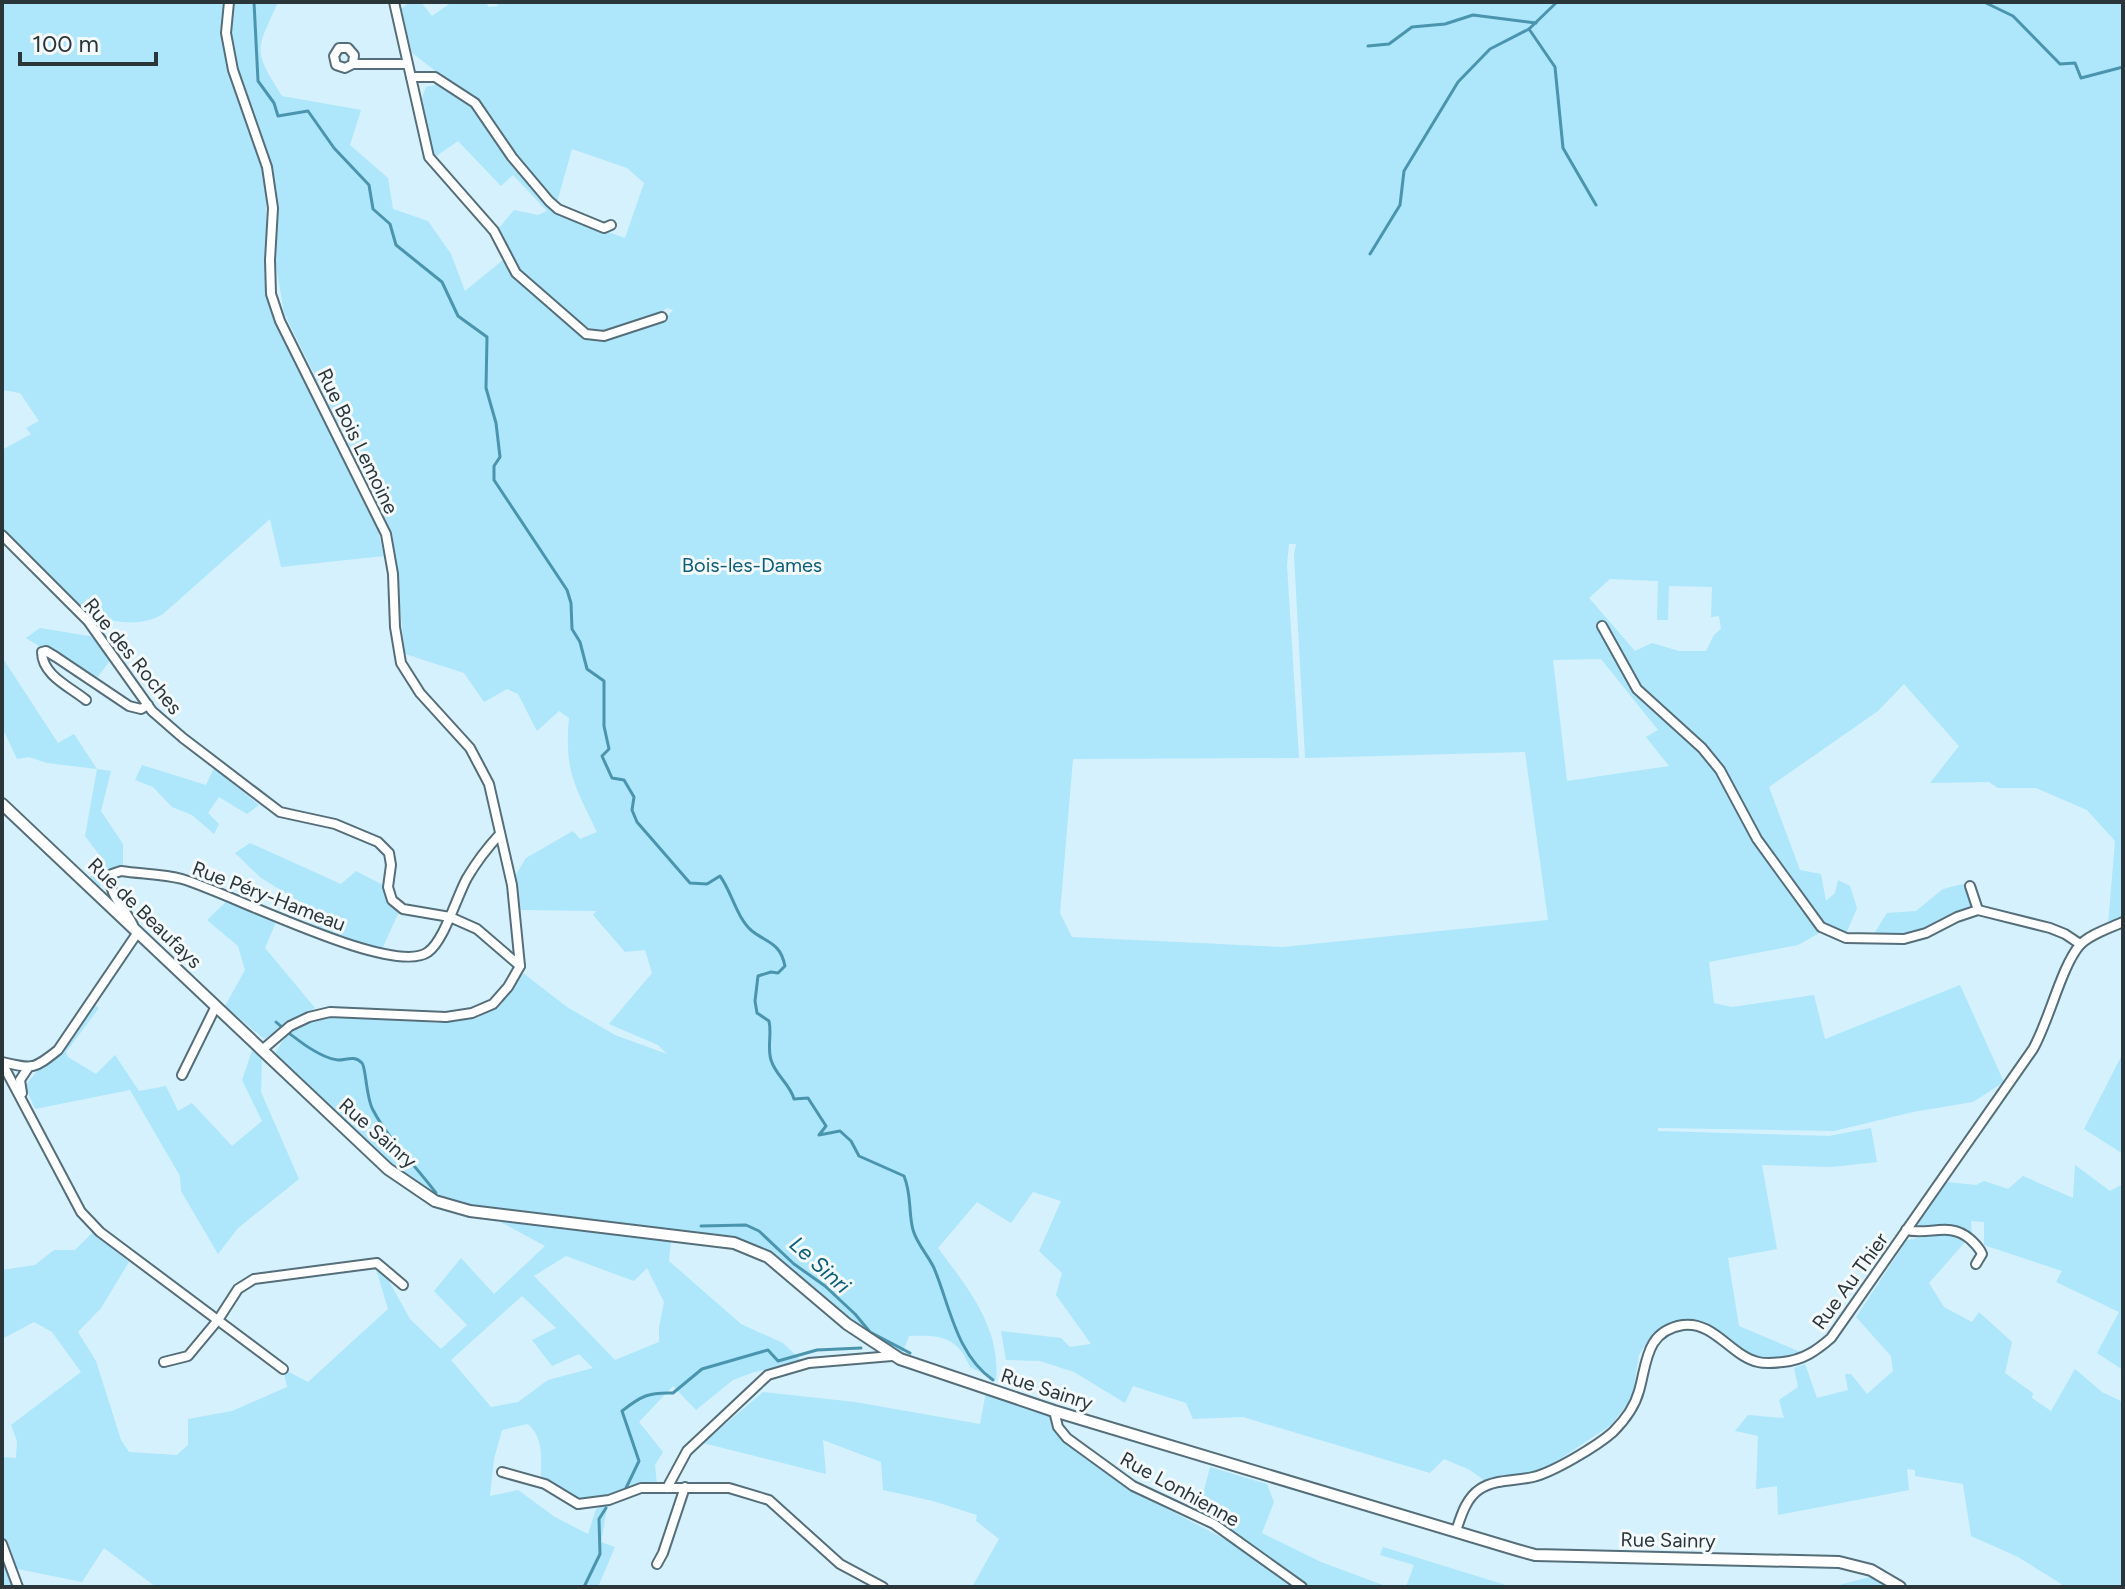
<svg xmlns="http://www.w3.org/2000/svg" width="2125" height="1589" font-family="Figtree,sans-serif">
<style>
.green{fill:#aee6fc;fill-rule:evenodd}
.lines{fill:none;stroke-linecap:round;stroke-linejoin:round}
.stream{stroke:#4b94ae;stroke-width:3}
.minor-casing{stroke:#556e79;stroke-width:12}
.tertiary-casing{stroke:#556e79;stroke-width:14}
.minor{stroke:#fff;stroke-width:8}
.tertiary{stroke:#fff;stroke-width:10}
.labels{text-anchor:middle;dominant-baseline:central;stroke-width:6;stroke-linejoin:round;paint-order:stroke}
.street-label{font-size:20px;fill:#2b363b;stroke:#f4fafc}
.park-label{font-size:20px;fill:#0c5e77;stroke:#f4fafc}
.water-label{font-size:22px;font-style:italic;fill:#0c5f77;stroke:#f4fafc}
</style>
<rect width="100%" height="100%" fill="#d4f1fd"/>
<g class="green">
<path d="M2,2H278C256,52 252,48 282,96L361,110L350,145L388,178L393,209L428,221L451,254L465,291L503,260L588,339L662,323L673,310L667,308L649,320L602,333L581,324L516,268L499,228L514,210L538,215L547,211L513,175L501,186L458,141L435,157L420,103L426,87L450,82L412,53L401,9L410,2H421L432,16L452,2H485L489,7L498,6L496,2H2123V918L2108,925L2115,841L2087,810L2036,788H1998L1989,782L1930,783L1959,746L1904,684L1878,711L1769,787L1800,870L1821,874L1826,901L1835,893L1838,880L1850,886L1857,908L1846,934L1821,932L1798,945L1709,962L1714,1003L1732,1007L1814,995L1825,1039L1960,985L2004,1082L1973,1102L1913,1112L1834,1131L1658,1128V1131L1829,1136L1871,1128L1877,1162L1832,1167L1762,1165L1777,1249L1728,1258L1739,1326L1803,1353L1797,1356L1753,1358L1720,1336L1706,1322L1679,1320L1651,1336L1639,1355L1632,1398L1611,1425L1542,1471L1525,1476L1499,1475L1488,1483L1470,1470L1444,1459L1430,1473L1243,1417L1193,1419L1186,1403L1133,1386L1125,1403L1074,1372L1040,1361L1006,1360L1001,1331L1061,1338L1070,1347L1091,1344L1056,1295L1062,1273L1039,1251L1061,1201L1033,1192L1011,1223L977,1202L938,1248C968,1288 1001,1328 996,1380L970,1367C957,1336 940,1335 909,1336L900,1359L768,1257L734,1243L470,1207L434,1196L392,1167L275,1053L284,1039L300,1024L325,1016L437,1023L478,1018L501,1003L523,973L567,1007L615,1035L667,1054L658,1045L609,1024L652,973L645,950L625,952L593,915L596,911L520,910L515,876L526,858L573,831L580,839L597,832C575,786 564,771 569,718L559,711L537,731L518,694L507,689L484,702L464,673L405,654L392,532L284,313L276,266L277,199L266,202L267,293L274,318L375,518L384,556L281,567L270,519L163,614C137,630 97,621 73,603C49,585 24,552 2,530V450L31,434L26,428L39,421L20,393L2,390ZM572,149L627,168L644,183L625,238L554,213ZM1289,544H1296L1294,554L1305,758L1525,752L1548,920L1283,947L1072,937L1060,913L1073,759L1299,758L1287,565ZM1610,579L1658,581L1657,620H1668L1669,586L1712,587L1711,617L1719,616L1721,629L1714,635L1706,651H1679L1652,643L1635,651L1589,598ZM1601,659L1658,730L1646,737L1669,766L1567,781L1553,660Z"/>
<polygon points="40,628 95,637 111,659 95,681 26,638"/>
<polygon points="2,657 58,743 74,734 97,769 111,771 101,811 123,844 123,867 108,873 100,887 90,878 101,857 85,836 97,769 47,763 29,757 17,759 2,727"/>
<polygon points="142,765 206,785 214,768 259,805 247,814 219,797 208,813 219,824 214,834 192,815 172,807 153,787 135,780"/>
<polygon points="250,843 341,884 356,871 385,886 392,908 399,912 382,949 327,933 304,920 307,906 261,878 235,853"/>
<path d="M1967,883L1972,904C1931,938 1925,939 1872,937L1887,913L1916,911L1943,889Z"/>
<polygon points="227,901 276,922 265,948 315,1008 264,1039 225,1006 245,970 238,946 207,920"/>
<polygon points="94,1004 99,1008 66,1052 68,1057 96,1074 115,1055 139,1091 166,1086 178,1111 192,1103 232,1146 262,1121 242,1080 253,1048 262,1057 261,1092 299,1179 238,1228 218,1254 181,1191 180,1176 130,1090 35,1109 25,1086 41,1066 57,1053"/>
<polygon points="2123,1053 2123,1154 2084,1129"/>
<polygon points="2075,1165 2110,1191 2123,1184 2123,1370 2097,1353 2119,1312 2056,1282 2062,1271 1984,1245 1984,1222 1971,1221 1972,1235 1952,1225 1920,1229 1917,1221 1947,1182 1976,1185 1984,1181 2008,1189 2023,1176 2073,1198"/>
<path d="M497,1220L671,1241L669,1261L741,1324L783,1343L803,1362L754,1372L733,1380L696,1410L673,1386L639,1422L663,1452L655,1465L657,1486L580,1500L541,1478C541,1458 544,1439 528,1424L502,1430L494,1459L490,1496L518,1490L555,1517L588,1534L596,1509L608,1503L601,1542L615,1547L598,1587H156L104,1548L82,1582L18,1569L19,1587H2V1457L16,1458L17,1441L11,1425L81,1372L52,1332L34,1322L2,1339V1270L35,1265L54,1250H75L93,1232L129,1262L101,1308L78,1332L96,1361L121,1440L129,1452L177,1455L188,1445V1419L232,1411L287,1387L283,1369L308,1382L388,1309L376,1269L385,1274L410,1319L441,1349L467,1325L434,1291L461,1258L494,1294L545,1246ZM566,1256L634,1281L647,1268L664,1302L659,1327V1342L615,1360L534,1276ZM522,1296L556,1328L532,1340L552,1366L579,1354L593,1368L548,1380L518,1402L491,1407L451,1360Z"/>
<polygon points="1948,1233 1966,1241 1929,1283 1944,1307 1972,1322 1979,1312 2012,1342 2005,1373 2033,1393 2032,1398 2051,1411 2075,1369 2102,1392 2123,1402 2123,1587 2066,1587 2018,1557 1971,1536 1963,1484 1915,1476 1915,1470 1907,1469 1909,1490 1778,1515 1777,1486 1756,1489 1758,1436 1735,1431 1748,1415 1784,1418 1779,1400 1798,1387 1794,1368 1805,1364 1817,1398 1848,1390 1845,1374 1851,1374 1867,1394 1893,1371 1891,1356 1856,1317 1907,1240"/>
<polygon points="763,1392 855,1402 980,1424 986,1392 1052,1413 1054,1431 1128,1488 1247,1551 1291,1587 972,1587 999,1539 976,1521 977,1515 933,1501 883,1490 881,1462 823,1440 826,1474 703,1443"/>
<polygon points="1210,1467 1267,1484 1274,1502 1262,1533 1321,1562 1388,1587 1310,1587 1199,1510"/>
<polygon points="1383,1547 1512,1587 1406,1587 1414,1565 1380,1555"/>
<polygon points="1873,1576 1891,1587 1832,1587"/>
</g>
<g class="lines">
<g class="stream">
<path d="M254,2L258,81L274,103L278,116L308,111L334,148L369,185L373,209L390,224L396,245L442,282L458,316L487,337L486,388L496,423L500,457L494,466V480L567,590L571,603L572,629L580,642L587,669L604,681V726L609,749L602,756L612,778L624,780L634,797L632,810L637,822L690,883L707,884L720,876C732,892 736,917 752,931C767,943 780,942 785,966L778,973L771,972L758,976L755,1001L757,1013L769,1021C772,1034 767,1047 771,1060C776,1076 790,1084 794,1099L808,1098L826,1126L819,1135L840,1131L851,1141L859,1156L904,1176C912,1196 908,1210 913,1230C917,1244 928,1255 934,1268C950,1306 956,1354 993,1380"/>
<polyline points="1557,2 1529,29 1555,67 1563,148 1596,205"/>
<polyline points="1984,2 2013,16 2060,64 2075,63 2081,78 2123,67"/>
<polyline points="1368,46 1389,44 1412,27 1445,24 1473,15 1536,23"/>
<polyline points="1370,254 1400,205 1404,171 1458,82 1490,49 1529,29"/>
<path d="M276,1022C290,1035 319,1058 338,1060C347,1060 354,1055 362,1063C366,1067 366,1098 373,1110C388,1139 416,1166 436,1193"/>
<polyline points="701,1226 746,1225 759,1231 794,1264 825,1286 855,1314 870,1332 910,1353"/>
<path d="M626,1488L639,1461L622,1411C641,1396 649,1392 673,1393L702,1369L768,1350L778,1361L817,1350L861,1348"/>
<polyline points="584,1587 600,1554 599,1519 606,1508"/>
</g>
<g class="minor-casing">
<g id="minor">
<polyline points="229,2 226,33 233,70 267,167 273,208 270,260 271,294 280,321 386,534 393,574 395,627 401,663 420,693 470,748 489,784 512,885 520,966 508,987 493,1004 472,1013 446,1017 330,1012 309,1017 290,1026 262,1050"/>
<polyline points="394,2 429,157 494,231 516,273 586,334 604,336 662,317"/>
<polyline points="353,64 354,55 348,48 339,48 334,56 336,65 345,68 353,64 406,64"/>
<polyline points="411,77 435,77 475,103 512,157 549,201 558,209 604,228 611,225"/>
<polyline points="2,535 88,621 152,711 183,738 280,812 335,824 378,842 389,853 391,865 388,887 392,900 403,909 450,917 477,929 520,966"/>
<polyline points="1602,626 1637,689 1702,748 1720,770 1757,839 1821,927 1846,938 1904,939 1926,933 1957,917 1978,910 2050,928 2065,934 2080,944"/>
<path d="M86,700C70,687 42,675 42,652L46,651L56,657L129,706L141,709L148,705"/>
<polyline points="1970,886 1978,910"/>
<path d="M133,925C126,909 105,892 112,874L121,871C141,874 163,874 182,879C226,891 393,978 428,952C444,941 457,896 467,878C477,861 487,848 500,834"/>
<path d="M2,1062C33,1069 33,1070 58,1050L138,932"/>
<polyline points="2,1063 81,1212 100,1232 283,1369"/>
<polyline points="182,1075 216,1006"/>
<polyline points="22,1093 20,1080 28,1068"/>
<path d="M1906,1230C1929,1236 1949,1221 1970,1239C1975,1244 1979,1247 1982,1254L1976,1264"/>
<polyline points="164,1362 188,1356 218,1320 238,1289 254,1279 377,1263 403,1285"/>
<polyline points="1054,1411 1058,1427 1067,1438 1133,1486 1214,1524 1302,1587"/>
<polyline points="502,1472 545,1484 578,1504 609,1500 641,1488 729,1488 769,1500 840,1564 883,1587"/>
<polyline points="667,1488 687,1451 768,1375 809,1363 892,1356"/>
<path d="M1456,1531C1461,1516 1466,1498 1480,1489C1495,1479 1516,1481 1533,1477C1554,1472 1597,1446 1613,1432C1624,1421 1635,1406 1639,1391C1647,1364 1645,1331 1683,1325C1714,1321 1731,1356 1758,1362C1766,1364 1775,1363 1783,1362C1803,1360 1816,1351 1831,1338L2033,1049C2049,1021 2061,968 2079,946C2088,935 2110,928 2123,922"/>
<polyline points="2,1544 18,1587"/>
<polyline points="657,1564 663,1553 685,1487"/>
</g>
</g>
<g class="tertiary-casing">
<polyline id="tertiary" points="2,804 388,1169 435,1201 470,1211 734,1243 768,1257 847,1324 900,1359 1054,1411 1517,1550 1535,1555 1839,1562 1871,1570 1900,1587"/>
</g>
<use href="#minor" class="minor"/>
<use href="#tertiary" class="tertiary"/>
</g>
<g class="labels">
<g class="street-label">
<text transform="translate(358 441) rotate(64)">Rue Bois Lemoine</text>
<text transform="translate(133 656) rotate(51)">Rue des Roches</text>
<text transform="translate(269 896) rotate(21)">Rue Péry-Hameau</text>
<text transform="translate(145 913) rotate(44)">Rue de Beaufays</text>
<text transform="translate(378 1133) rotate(41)">Rue Sainry</text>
<text transform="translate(1850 1281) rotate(-54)">Rue Au Thier</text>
<text transform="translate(1047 1389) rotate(18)">Rue Sainry</text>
<text transform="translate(1180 1489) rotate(29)">Rue Lonhienne</text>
<text transform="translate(1668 1540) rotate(1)">Rue Sainry</text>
</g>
<g class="park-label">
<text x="752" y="565">Bois-les-Dames</text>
</g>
<g class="water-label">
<text transform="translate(820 1265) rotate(42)">Le Sinri</text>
</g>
</g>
<rect width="2125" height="1589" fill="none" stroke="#2b363b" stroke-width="8"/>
<path d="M20 52v12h136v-12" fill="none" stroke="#2b363b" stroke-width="4"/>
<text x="32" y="52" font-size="24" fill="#2b363b" stroke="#f4fafc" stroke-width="6" paint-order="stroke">100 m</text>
</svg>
